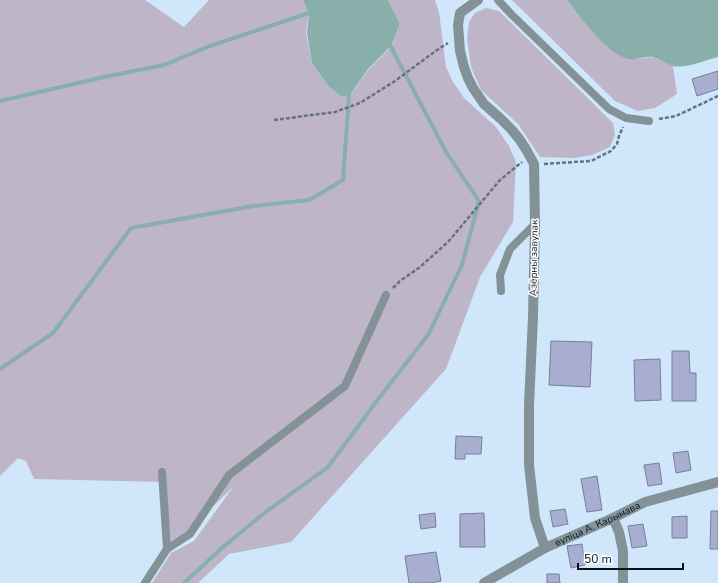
<svg xmlns="http://www.w3.org/2000/svg" width="718" height="583" font-family="'Nunito Sans',sans-serif">
<style>
.green{fill:#beb5c8}
.water{fill:#89afaa}
.lines{fill:none;stroke-linecap:round;stroke-linejoin:round}
.stream{stroke:#89afaa;stroke-width:4}
.building{fill:#a7aecf;stroke:#777e9c}
.path{stroke:#637381;stroke-width:2.5;stroke-dasharray:4 2;stroke-linecap:butt}
.service{stroke:#839296;stroke-width:8}
.minor{stroke:#839296;stroke-width:10}
.labels{text-anchor:middle;dominant-baseline:central;stroke-width:3;stroke-linejoin:round;paint-order:stroke}
.street-label{font-size:10px;fill:#08121b;stroke:#fff}
</style>
<rect width="100%" height="100%" fill="#cfe6fb"/>
<g class="green">
<polygon points="0,0 145,0 184,27 209,0 303,0 309,13 306,32 312,63 329,87 341,96 350,96 352,97 350,95 368,70 391,47 400,24 388,0 435,0 439,12 446,67 453,82 464,98 496,127 509,146 516,162 513,222 480,277 446,369 291,542 229,554 198,583 152,583 171,553 194,541 234,486 187,532 171,543 165,482 34,479 26,461 18,458 0,476"/>
<polygon points="512,0 567,0 598,37 609,48 639,59 649,57 655,58 673,66 677,94 655,108 638,111 615,101"/>
<polygon points="486,8 499,11 613,123 615,135 610,147 592,155 574,158 540,157 518,124 481,90 471,67 467,39 469,22 475,13"/>
</g>
<g class="water">
<polygon points="303,0 388,0 400,24 391,46 368,69 349,96 341,96 329,87 312,63 307,33 309,13"/>
<path d="M567,0H718V57C705,60 686,69 673,66C666,64 660,59 653,57C645,56 637,60 629,59C607,55 581,17 567,0Z"/>
</g>
<g class="lines">
<g class="stream">
<polyline points="0,101 104,77 164,65 210,46 309,13 311,10"/>
<polyline points="0,369 53,333 131,228 253,206 309,200 343,180 349,96 348,91"/>
<polyline points="184,583 223,547 263,514 328,467 376,402 428,335 462,265 479,201 446,152 391,47 387,44"/>
</g>
</g>
<g class="building">
<polygon points="718,71 718,89 697,96 692,79"/>
<polygon points="551,341 592,342 590,387 549,385"/>
<polygon points="672,351 689,351 690,373 696,373 696,401 672,401"/>
<polygon points="660,359 661,400 635,401 634,360"/>
<polygon points="456,436 482,437 481,454 465,454 465,459 455,459"/>
<polygon points="688,451 691,470 676,473 673,453"/>
<polygon points="659,463 662,484 648,486 644,465"/>
<polygon points="597,476 602,510 587,512 581,479"/>
<polygon points="565,509 568,524 553,527 550,511"/>
<polygon points="711,511 718,511 718,549 710,549"/>
<polygon points="435,513 436,527 421,529 419,515"/>
<polygon points="484,513 485,547 460,547 460,514"/>
<polygon points="687,516 687,538 672,538 672,517"/>
<polygon points="643,524 647,546 632,548 628,526"/>
<polygon points="582,544 585,565 571,568 567,546"/>
<polygon points="436,552 441,581 430,583 409,583 405,556"/>
<polygon points="547,574 559,574 560,583 547,583"/>
</g>
<g class="lines">
<g class="path">
<polyline points="659,119 676,116 718,96"/>
<polyline points="274,120 335,112 360,103 395,81 437,50 448,43"/>
<polyline points="544,164 591,161 611,151 617,144 619,136 623,127"/>
<polyline points="393,288 400,281 420,267 448,242 500,180 522,162"/>
</g>
<g class="service">
<polyline points="498,0 512,15 609,109 626,118 649,121"/>
<polyline points="501,291 500,275 510,249 535,224"/>
<polyline points="162,472 167,549"/>
<polyline points="145,583 167,549 190,534 229,475 345,386 386,295"/>
</g>
<g class="minor">
<polyline points="478,0 460,13 458,25 460,51 464,67 468,78 473,88 484,104 501,119 511,129 520,140 527,151 534,164 535,224 533,317 529,405 529,465 535,518 545,548"/>
<polyline points="613,518 619,532 623,551 623,583"/>
<path id="s1" d="M484,583L545,548L613,518L645,502L718,482"/>
</g>
</g>
<g class="labels">
<g class="street-label">
<text transform="translate(534 258) rotate(-89)">Азёрны завулак</text>
<text stroke="none"><textPath href="#s1" startOffset="128">вуліца А. Карымава</textPath></text>
</g>
</g>
<path d="M578 563v6h105v-6" fill="none" stroke="#08121b" stroke-width="2"/>
<text x="584" y="563" font-size="12" fill="#08121b" stroke="#ffffff" stroke-width="3" paint-order="stroke">50 m</text>
</svg>
